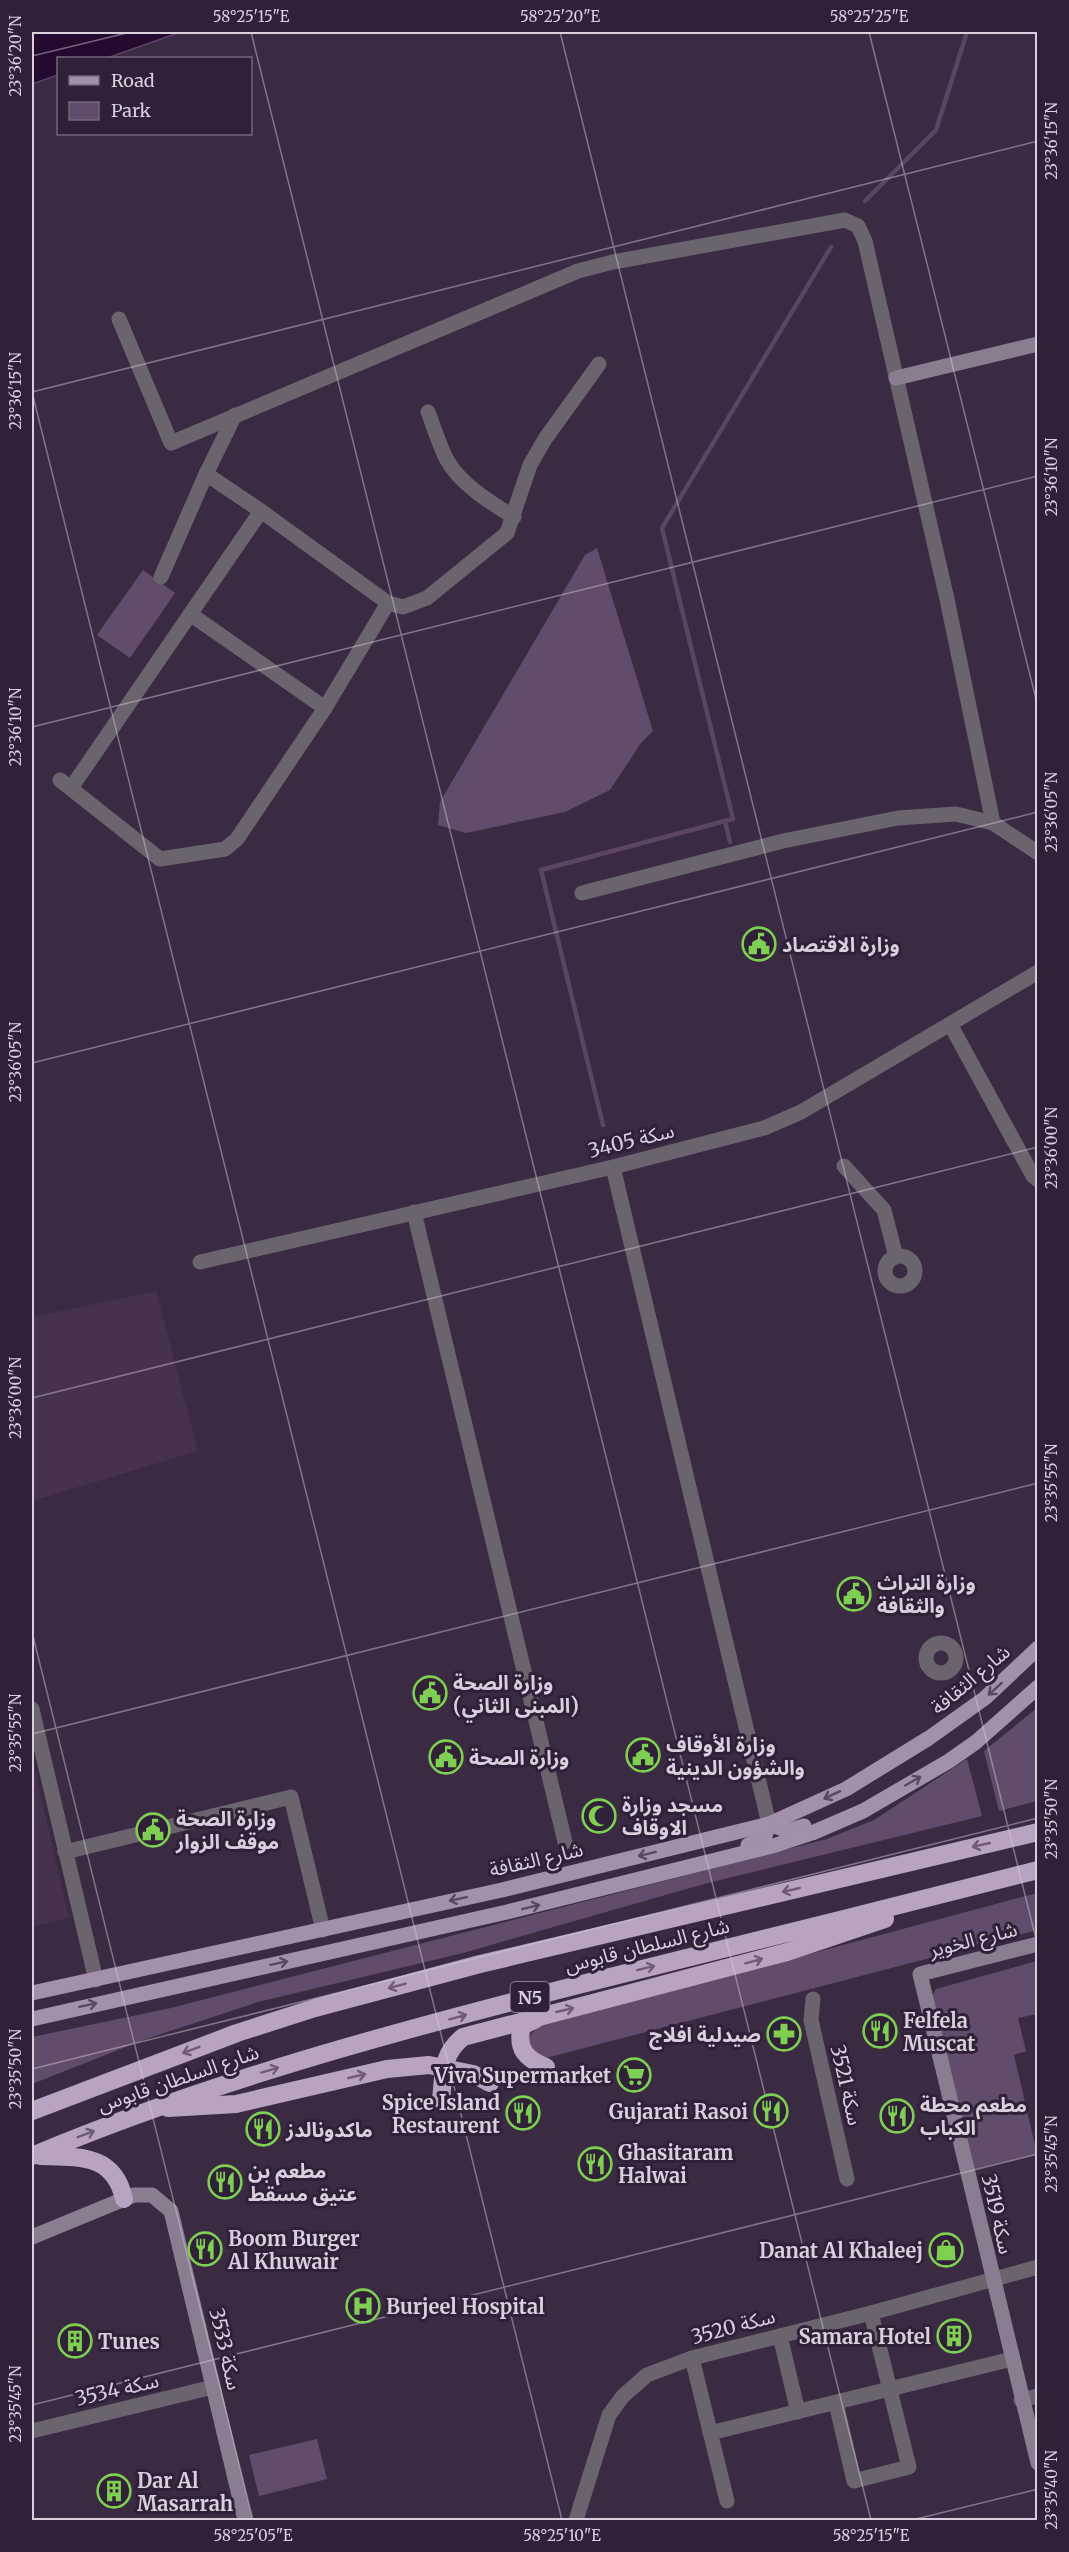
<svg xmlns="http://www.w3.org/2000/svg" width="1069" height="2552" font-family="Merriweather,'Noto Sans Arabic',serif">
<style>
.built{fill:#46314e}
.green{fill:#624c6b}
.water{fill:#250a2f;stroke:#5b4563;stroke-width:1.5}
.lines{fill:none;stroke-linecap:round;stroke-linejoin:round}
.stream{stroke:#5b4563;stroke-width:4.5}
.street{stroke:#6b636e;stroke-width:15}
.secondary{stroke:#8a7d90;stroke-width:15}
.primary{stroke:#a291a9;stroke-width:15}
.highway{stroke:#b8a4c0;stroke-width:18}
.oneway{stroke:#594860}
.oneway2{stroke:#6e5c75}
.ticks{fill:none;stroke:#d9cfdd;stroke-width:1.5;stroke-opacity:0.45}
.labels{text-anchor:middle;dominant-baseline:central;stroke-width:6;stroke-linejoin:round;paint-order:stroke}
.shield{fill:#312138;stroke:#a79bac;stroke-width:1.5}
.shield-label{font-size:18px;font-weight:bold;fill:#d9cfdd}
.poi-label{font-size:20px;font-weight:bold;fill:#d9cfdd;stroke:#312138;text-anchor:start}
.street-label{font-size:20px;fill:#d9cfdd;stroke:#312138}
.neatline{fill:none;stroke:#d9cfdd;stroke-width:2}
.ticks-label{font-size:15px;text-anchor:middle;fill:#d9cfdd}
</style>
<rect width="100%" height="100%" fill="#3b2b42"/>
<g class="built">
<polygon points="156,1291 198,1451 32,1501 32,1317"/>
<polygon points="32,1757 69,1918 32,1927"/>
</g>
<g class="green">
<polygon points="597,548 653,731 641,743 610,790 565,812 466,833 438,825 440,802 585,555"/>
<polygon points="143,570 175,593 130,658 97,635"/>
<polygon points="1037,1708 1037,1801 999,1811 984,1751"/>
<polygon points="967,1759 982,1816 704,1884 463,1953 258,2002 146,2039 32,2084 32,2037 171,2008 827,1839 874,1820"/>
<polygon points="1037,1893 1037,1930 546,2058 531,2053 529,2037 537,2027"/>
<polygon points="1037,1961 1037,2014 1018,2018 1026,2051 1014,2055 1037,2154 973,2170 931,1998 936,1989"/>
<polygon points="317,2439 327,2479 259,2496 249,2455"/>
</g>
<polygon class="water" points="32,32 181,32 107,58 58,58 58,75 32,84"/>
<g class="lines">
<g class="stream">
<polyline points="865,201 936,130 967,32"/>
<polyline points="730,842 725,821 733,819 662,528 831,247"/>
<polyline points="603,1125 541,870 725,821"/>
</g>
<g class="street">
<polyline points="119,319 171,443 578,271 613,262 845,220 858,226 865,241 947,599 993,823 1038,853"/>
<path d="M428,412C434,427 439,445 447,460C460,484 491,503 514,517"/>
<polyline points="206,474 261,511 388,603 403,607 427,598 507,533 530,465 545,439 599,364"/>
<polyline points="161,577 206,474 235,415"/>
<polyline points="190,614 325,708"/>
<polyline points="60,780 160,859 225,849 237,839 325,708 388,603"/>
<polyline points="71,788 261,511"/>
<polyline points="582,893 783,841 898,818 956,814 993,823"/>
<polyline points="950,1024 1033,1176 1038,1180"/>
<polyline points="844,1166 884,1210 896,1257"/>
<polyline points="613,1167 769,1824"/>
<polyline points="414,1212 565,1842"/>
<circle cx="900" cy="1271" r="15"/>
<polyline points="200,1262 613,1167 764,1128 801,1112 1038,972"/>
<circle cx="941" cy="1658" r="15"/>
<polyline points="32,1709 96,1980"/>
<polyline points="65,1852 291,1797 323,1930"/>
<polyline points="813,1999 811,2020 847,2179"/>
<polyline points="780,2336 798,2412"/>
<polyline points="692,2358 727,2501"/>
<polyline points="1021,2400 1038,2396"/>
<polyline points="836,2403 854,2481 909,2467 871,2313"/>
<polyline points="32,2431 213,2387"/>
<polyline points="710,2433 1012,2359"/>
<polyline points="576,2520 609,2415 623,2396 647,2375 692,2358 871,2313 1038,2267"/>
</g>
<g class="secondary">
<polyline points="896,378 1038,344"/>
<polyline points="1038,1944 920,1974 1038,2463"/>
<polyline points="32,2237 134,2195 152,2195 171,2211 245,2520"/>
</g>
<g class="primary">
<polyline points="748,1845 764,1839 769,1824 788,1831 804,1826"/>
<polyline points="32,1993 502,1890 769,1824 846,1789 929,1738 985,1698 1038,1648"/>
<polyline points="32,2019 507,1912 776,1845 812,1833 863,1811 949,1761 976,1742 1038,1687"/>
</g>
<g class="highway">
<path d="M536,2019L522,2026C516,2049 526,2059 546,2067"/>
<path d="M441,2100C444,2073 441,2055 463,2037L787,1952L885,1919"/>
<polyline points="168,2108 236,2104 387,2069 429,2065 473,2074 490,2083"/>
<polyline points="32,2111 237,2033 315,2008 480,1964 1038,1832"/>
<path d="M32,2156C208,2082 393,2032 578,1985C731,1947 885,1909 1038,1870"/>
<path d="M40,2156C78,2157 114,2153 124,2199"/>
</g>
</g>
<defs><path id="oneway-shaft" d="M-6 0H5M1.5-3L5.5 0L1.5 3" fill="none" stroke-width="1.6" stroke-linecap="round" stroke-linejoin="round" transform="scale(1.5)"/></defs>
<g class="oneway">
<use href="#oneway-shaft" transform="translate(995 1689) rotate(138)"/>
<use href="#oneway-shaft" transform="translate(913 1781) rotate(-30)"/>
<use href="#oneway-shaft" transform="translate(832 1795) rotate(155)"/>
<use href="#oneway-shaft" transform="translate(647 1854) rotate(166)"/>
<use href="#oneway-shaft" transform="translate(458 1899) rotate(168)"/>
<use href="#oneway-shaft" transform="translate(531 1907) rotate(-14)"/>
<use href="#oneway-shaft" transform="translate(279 1963) rotate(-12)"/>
<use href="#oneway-shaft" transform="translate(88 2005) rotate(-12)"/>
</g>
<g class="oneway2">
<use href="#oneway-shaft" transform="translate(981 1845) rotate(167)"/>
<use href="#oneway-shaft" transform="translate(791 1890) rotate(167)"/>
<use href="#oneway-shaft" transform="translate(754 1961) rotate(-15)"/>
<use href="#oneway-shaft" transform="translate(646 1968) rotate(-14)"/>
<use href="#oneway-shaft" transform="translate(397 1986) rotate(165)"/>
<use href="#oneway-shaft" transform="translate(565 2010) rotate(-13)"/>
<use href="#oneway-shaft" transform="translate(458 2017) rotate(-15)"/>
<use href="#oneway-shaft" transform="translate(191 2050) rotate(159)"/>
<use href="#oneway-shaft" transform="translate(270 2070) rotate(-17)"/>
<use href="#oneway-shaft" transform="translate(357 2076) rotate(-13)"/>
<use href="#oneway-shaft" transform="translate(86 2134) rotate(-21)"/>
</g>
<path class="ticks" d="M251,32L871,2520M560,32L1038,1947M869,32L1038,707M32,56L131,32M32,392L562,2520M32,392L1038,141M32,727L1038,476M32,1063L1038,812M32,1398L1038,1147M32,1632L253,2520M32,1734L1038,1483M32,2069L1038,1818M32,2405L1038,2154M912,2520L1038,2489"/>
<defs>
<g id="civic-ring" transform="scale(1.725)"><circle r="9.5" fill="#312138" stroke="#7fd052" stroke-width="1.5"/><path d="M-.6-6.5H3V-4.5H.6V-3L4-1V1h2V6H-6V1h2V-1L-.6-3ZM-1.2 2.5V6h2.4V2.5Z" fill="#7fd052"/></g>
<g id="mosque-ring" transform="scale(1.725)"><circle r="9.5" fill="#312138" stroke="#7fd052" stroke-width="1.5"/><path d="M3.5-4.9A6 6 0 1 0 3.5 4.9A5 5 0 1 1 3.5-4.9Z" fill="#7fd052"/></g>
<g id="restaurant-ring" transform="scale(1.725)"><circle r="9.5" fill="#312138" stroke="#7fd052" stroke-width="1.5"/><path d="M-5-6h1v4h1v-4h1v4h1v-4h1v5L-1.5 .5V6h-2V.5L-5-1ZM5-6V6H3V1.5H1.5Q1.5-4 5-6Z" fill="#7fd052"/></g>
<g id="pharmacy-ring" transform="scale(1.725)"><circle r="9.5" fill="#312138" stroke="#7fd052" stroke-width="1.5"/><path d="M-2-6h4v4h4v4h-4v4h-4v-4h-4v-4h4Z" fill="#7fd052"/></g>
<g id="supermarket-ring" transform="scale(1.725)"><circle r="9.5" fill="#312138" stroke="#7fd052" stroke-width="1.5"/><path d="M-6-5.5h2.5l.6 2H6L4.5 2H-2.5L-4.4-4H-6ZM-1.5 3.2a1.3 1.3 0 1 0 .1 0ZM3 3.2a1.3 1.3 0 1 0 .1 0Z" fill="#7fd052"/></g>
<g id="shop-ring" transform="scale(1.725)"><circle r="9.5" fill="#312138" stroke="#7fd052" stroke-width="1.5"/><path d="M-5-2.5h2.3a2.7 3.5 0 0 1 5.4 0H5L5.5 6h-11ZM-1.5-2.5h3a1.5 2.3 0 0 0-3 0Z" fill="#7fd052"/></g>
<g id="hospital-ring" transform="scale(1.725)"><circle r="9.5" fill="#312138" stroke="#7fd052" stroke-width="1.5"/><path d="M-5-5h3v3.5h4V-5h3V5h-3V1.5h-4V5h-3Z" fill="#7fd052"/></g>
<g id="building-ring" transform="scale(1.725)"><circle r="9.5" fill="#312138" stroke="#7fd052" stroke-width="1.5"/><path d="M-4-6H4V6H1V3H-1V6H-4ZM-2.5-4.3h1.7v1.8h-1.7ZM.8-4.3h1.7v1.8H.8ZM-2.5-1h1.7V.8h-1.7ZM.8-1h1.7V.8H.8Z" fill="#7fd052"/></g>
</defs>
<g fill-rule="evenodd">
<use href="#civic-ring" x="759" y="944"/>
<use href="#civic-ring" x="854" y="1594"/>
<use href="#civic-ring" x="430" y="1693"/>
<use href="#civic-ring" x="643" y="1755"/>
<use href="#civic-ring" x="446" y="1757"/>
<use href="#mosque-ring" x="599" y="1816"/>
<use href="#civic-ring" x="153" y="1830"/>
<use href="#restaurant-ring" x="880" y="2031"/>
<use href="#pharmacy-ring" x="784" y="2034"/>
<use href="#supermarket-ring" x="634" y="2075"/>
<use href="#restaurant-ring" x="771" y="2111"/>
<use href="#restaurant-ring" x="523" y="2113"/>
<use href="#restaurant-ring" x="897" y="2116"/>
<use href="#restaurant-ring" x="263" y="2129"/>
<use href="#restaurant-ring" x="595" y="2164"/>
<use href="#restaurant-ring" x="225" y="2182"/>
<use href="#restaurant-ring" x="205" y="2249"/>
<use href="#shop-ring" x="946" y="2250"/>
<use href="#hospital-ring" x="363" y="2306"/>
<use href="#building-ring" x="954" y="2336"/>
<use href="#building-ring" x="75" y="2341"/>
<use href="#building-ring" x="114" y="2491"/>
</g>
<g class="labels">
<rect class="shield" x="510.5" y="1982" width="39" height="30" rx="4.5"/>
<g class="shield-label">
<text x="530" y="1997">N5</text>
</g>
<g class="poi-label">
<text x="782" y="944">وزارة الاقتصاد</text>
<text x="877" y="1582">وزارة التراث<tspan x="877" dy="23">والثقافة</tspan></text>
<text x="453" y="1682">وزارة الصحة<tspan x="453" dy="23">(المبنى الثاني)</tspan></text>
<text x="666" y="1744">وزارة الأوقاف<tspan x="666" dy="23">والشؤون الدينية</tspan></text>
<text x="469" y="1757">وزارة الصحة</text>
<text x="622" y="1804">مسجد وزارة<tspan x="622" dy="23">الاوقاف</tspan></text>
<text x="176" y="1818">وزارة الصحة<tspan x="176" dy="23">موقف الزوار</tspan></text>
<text x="903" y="2020">Felfela<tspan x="903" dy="23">Muscat</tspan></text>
<text x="761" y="2034" text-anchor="end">صيدلية افلاج</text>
<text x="611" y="2075" text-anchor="end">Viva Supermarket</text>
<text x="500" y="2102" text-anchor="end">Spice Island<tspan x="500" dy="23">Restaurent</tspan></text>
<text x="920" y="2104">مطعم محطة<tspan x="920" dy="23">الكباب</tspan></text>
<text x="748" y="2111" text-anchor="end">Gujarati Rasoi</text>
<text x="286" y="2129">ماكدونالدز</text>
<text x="618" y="2152">Ghasitaram<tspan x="618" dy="23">Halwai</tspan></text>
<text x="248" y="2170">مطعم بن<tspan x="248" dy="23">عتيق مسقط</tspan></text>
<text x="228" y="2238">Boom Burger<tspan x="228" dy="23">Al Khuwair</tspan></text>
<text x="923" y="2250" text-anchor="end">Danat Al Khaleej</text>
<text x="386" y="2306">Burjeel Hospital</text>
<text x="931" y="2336" text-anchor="end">Samara Hotel</text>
<text x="98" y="2341">Tunes</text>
<text x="137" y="2480">Dar Al<tspan x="137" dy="23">Masarrah</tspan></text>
</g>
<g class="street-label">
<text transform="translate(631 1140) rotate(-14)">سكة 3405</text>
<text transform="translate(970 1679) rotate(-40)">شارع الثقافة</text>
<text transform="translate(536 1859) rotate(-13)">شارع الثقافة</text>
<text transform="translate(973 1939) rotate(-14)">شارع الخوير</text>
<text transform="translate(647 1945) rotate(-14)">شارع السلطان قابوس</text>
<text transform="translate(178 2078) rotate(-19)">شارع السلطان قابوس</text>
<text transform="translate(847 2085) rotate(77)">سكة 3521</text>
<text transform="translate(998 2214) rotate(77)">سكة 3519</text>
<text transform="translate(733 2326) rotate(-15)">سكة 3520</text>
<text transform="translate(226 2349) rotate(77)">سكة 3533</text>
<text transform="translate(117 2389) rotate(-13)">سكة 3534</text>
</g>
</g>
<rect width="1069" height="2552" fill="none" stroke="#312138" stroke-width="66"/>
<rect x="57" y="57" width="195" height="78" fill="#312138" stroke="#74677a" stroke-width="1.5"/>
<rect x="69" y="76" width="30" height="9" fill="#a291a9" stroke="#74677a" stroke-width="1.5"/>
<text x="111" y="87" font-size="18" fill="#d9cfdd">Road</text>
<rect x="69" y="102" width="30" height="18" fill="#624c6b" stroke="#74677a" stroke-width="1.5"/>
<text x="111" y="117" font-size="18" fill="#d9cfdd">Park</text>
<rect x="33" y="33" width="1003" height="2486" class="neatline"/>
<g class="ticks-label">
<text x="251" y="22">58°25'15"E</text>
<text x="560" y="22">58°25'20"E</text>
<text x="869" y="22">58°25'25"E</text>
<text transform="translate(16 56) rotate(-90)" y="5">23°36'20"N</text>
<text transform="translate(1052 141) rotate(-90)" y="5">23°36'15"N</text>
<text transform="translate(16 391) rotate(-90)" y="5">23°36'15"N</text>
<text transform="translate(1052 477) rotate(-90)" y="5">23°36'10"N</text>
<text transform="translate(16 727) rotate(-90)" y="5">23°36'10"N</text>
<text transform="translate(1052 812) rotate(-90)" y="5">23°36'05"N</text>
<text transform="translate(16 1062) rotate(-90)" y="5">23°36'05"N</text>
<text transform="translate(1052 1148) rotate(-90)" y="5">23°36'00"N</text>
<text transform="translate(16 1398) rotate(-90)" y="5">23°36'00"N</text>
<text transform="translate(1052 1483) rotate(-90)" y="5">23°35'55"N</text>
<text transform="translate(16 1733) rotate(-90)" y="5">23°35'55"N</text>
<text transform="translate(1052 1819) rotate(-90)" y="5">23°35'50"N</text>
<text transform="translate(16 2069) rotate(-90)" y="5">23°35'50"N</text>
<text transform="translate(1052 2154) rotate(-90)" y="5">23°35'45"N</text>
<text transform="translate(16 2404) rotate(-90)" y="5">23°35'45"N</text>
<text transform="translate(1052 2490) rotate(-90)" y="5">23°35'40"N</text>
<text x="253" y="2541">58°25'05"E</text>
<text x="562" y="2541">58°25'10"E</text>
<text x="871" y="2541">58°25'15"E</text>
</g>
</svg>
